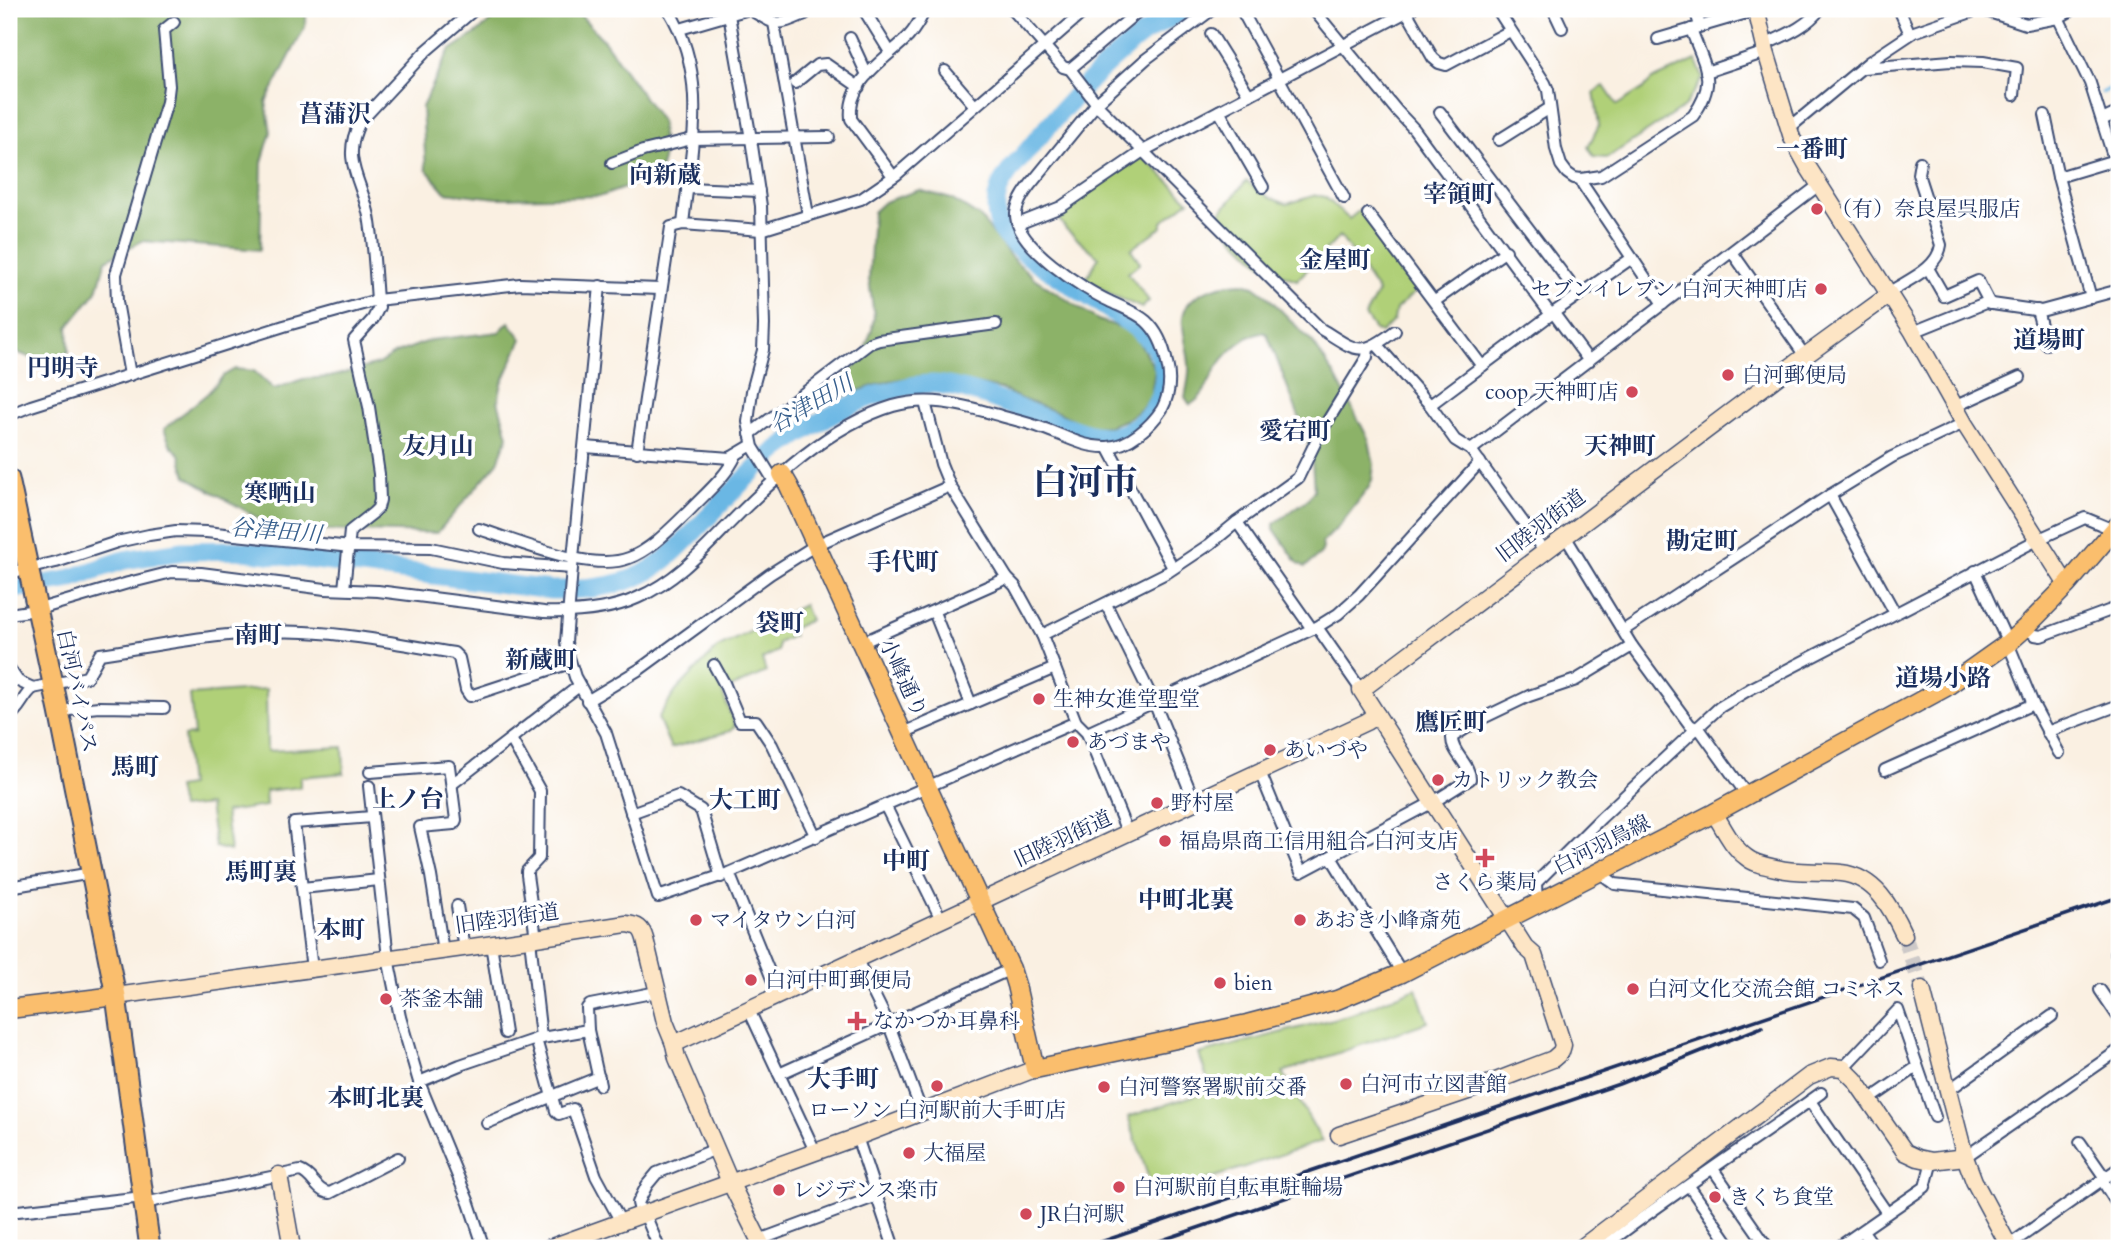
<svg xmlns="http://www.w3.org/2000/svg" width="2128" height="1257" font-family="Cardo,'Noto Serif JP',serif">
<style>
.green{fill:#b0d078;stroke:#66806b;stroke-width:2}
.forest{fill:#8cb268;stroke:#547063;stroke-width:2}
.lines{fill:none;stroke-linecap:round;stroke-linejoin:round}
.stream{stroke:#6bb7e4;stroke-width:3.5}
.river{stroke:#6bb7e4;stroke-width:19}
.secondary-tunnel{stroke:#cdc9c8;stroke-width:16;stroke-dasharray:16 8;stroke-linecap:butt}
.street-casing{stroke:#3c4c72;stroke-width:14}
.secondary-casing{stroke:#3c4c72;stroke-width:19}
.primary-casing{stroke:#3c4c72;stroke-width:21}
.highway-casing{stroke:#3c4c72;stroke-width:23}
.street{stroke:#fff;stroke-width:10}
.secondary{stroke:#fde5c5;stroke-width:16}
.primary{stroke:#fabe6d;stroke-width:18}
.highway{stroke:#fabe6d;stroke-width:19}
.rail{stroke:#1b2f5e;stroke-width:3.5}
.poi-dot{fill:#d1495b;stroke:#fff;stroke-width:2.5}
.labels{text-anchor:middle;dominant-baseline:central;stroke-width:7;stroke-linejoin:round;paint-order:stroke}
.poi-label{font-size:21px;fill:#1b2f5e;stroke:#fff;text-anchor:start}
.street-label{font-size:21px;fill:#1b2f5e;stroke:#fff}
.water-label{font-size:23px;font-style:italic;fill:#375f8d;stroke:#fff}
.quarter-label{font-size:24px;font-weight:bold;fill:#1b2f5e;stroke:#fff}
.town-label{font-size:35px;font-weight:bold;fill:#1b2f5e;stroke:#fff}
</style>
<rect width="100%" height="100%" fill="#fff"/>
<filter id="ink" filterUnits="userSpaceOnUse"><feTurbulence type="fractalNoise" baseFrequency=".0143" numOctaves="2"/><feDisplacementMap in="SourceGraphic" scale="14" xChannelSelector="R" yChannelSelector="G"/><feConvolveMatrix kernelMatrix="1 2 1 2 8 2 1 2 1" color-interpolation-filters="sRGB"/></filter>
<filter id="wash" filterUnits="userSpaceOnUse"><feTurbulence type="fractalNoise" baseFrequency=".00686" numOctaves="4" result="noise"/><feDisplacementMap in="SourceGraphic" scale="28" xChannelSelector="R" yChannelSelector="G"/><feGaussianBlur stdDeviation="1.57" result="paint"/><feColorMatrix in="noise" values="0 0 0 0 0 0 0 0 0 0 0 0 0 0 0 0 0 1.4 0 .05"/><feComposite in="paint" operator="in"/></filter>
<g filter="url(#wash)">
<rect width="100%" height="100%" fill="#faf0e2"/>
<g class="green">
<polygon points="1696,60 1703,78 1684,107 1607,158 1594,157 1588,147 1599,125 1594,92 1604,86 1617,105 1644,88 1652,80"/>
<polygon points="1143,156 1189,201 1162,222 1162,227 1131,249 1140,263 1128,273 1149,301 1142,308 1112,295 1086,279 1099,257 1067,230 1054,213"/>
<polygon points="1246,181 1270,198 1287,204 1316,195 1325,197 1349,219 1360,210 1422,286 1396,309 1394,320 1381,333 1375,330 1365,316 1378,292 1340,236 1297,280 1280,274 1261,264 1215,219"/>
<polygon points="804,605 810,620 792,629 793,636 778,643 778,651 762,659 766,672 722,692 735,726 730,731 671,748 658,718 676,691 717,648"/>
<polygon points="266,689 267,751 343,747 344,773 300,777 300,787 265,791 266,806 225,812 230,851 215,847 209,805 181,808 177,788 189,786 184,736 194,735 190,695"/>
<polygon points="1416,988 1428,1022 1283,1072 1322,1141 1155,1197 1128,1117 1211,1090 1199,1054 1352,1014"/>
</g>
<g class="forest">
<polygon points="9,9 307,9 305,27 266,102 271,132 262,162 260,250 142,241 106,260 97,291 68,327 69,352 46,364 9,349"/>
<polygon points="504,9 575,9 605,42 661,121 663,160 658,176 602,196 497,198 445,192 426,169 422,107 449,51 478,32"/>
<polygon points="919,190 951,199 980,217 1011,257 1034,278 1098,320 1123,328 1137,339 1155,369 1151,396 1140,410 1125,420 1109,426 1093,427 1079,423 1060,413 1021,399 1001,389 945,378 923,376 889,381 842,396 832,394 835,383 861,361 872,329 874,316 869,280 873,212 884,202"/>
<path d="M1242,283L1254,286L1265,294L1313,343L1337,379L1369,440L1374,465L1372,480L1369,487L1340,525L1322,543L1323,548L1321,554L1305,567L1297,562L1274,529V524L1308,499L1314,490L1312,461L1306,435L1267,334C1259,330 1255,334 1247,338C1234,346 1224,356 1216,369C1208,383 1205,396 1190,405L1185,397C1187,387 1190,375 1189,364C1188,351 1184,339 1183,326C1179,294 1217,284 1242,283Z"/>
<polygon points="509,322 522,339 502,383 498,401 508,436 498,462 437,533 271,529 256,517 186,476 180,454 171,446 164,429 208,393 223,376 235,369 254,371 274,389 303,379 330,377 378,364 394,354 431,340 499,332"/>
</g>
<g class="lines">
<polyline class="stream" points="2102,93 2119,83"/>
<path class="river" d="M9,590L66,580L124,560L183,551L237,550L551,590C582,590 616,588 643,574C669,561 689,536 709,516C728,496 747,476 767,458C796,433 851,401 888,392C906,387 925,382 943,385C982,391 1020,410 1057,423C1074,429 1093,437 1111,436C1129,434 1148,420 1156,404C1185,349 1131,325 1094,300C1073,287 1052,272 1031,258C1021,250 1005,239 1000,227C995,216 995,202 999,190C1004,175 1018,162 1028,150C1063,108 1099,67 1143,34C1157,25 1172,17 1187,9"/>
</g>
</g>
<g filter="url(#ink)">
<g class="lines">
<polyline class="secondary-tunnel" points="1904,935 1922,989"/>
<g class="street-casing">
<g id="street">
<path d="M668,9C710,77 691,149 683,224"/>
<path d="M749,9C778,26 774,27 805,14"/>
<path d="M1012,9L1063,67L1070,69L1100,108L1321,329C1356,350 1359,359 1395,331"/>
<polyline points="1241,9 1344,198"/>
<polyline points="1313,9 1397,111 1414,129 1549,312 1555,315 1589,361"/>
<polyline points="1405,9 1433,58 1439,63 1446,65 1510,31"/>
<path d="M1497,9L1545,83L1548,90L1556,149L1561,165L1567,173L1574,178L1581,179L1601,176L1693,116C1719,80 1704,66 1691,29"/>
<polyline points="1553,9 1562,28"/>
<polyline points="1695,9 1700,26"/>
<polyline points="1899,9 1910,34"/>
<polyline points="2054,9 2090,83 2119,175"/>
<polyline points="864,10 890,52"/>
<polyline points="729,15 751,139 761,206 764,325 763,350 752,391 748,422 753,447 774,481"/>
<polyline points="774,23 808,215"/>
<polyline points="680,29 749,9"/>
<polyline points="1211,34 1249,95"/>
<polyline points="850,38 867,75"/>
<polyline points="1658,39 1757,10"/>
<path d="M1764,45C1783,36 1807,27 1820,9"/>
<polyline points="1863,68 1951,61 1983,62 2017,68 2014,95"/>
<polyline points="1070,69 1141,9"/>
<polyline points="945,71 975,106"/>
<polyline points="1706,72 1766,52"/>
<polyline points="795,83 817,65 826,64 859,87"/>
<polyline points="1219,111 1263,187"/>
<polyline points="1440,112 1579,295"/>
<polyline points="2045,115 2058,177 2091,298"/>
<polyline points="2102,120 2119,112"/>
<polyline points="1788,129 1869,62 1914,32 1980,9 2026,24 2058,18 2074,9"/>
<polyline points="1499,140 1550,108"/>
<polyline points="612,163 643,151 692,139 829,137"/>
<path d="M893,176L851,119C847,80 885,60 908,37C916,28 921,19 925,9"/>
<polyline points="2058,177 2115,160"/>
<polyline points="1581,179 1583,185 1663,304"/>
<polyline points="687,188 759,191"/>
<polyline points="1368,214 1482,366"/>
<polyline points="1018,224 1061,207 1143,151 1412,9"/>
<polyline points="1732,252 1805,356"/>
<polyline points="1928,268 1944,296 1978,281 1990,304"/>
<polyline points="600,286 572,568 566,642 568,654 575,677 606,733 658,897 729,873 1076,722"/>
<path d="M1888,293C1907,280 1937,270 1941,245L1918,174L1920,162"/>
<polyline points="1435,301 1506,251"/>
<polyline points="2037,310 2046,344"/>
<polyline points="1913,332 1985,303 2041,311 2119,290"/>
<polyline points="1377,345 1430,405 1455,440 1471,450 1544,551"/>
<polyline points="130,375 117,302 116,274 167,102 169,86 164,30 174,22"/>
<polyline points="925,402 941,464 950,486 1007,578 1015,586 1042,635 1076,722 1087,733 1128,834"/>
<polyline points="1430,405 1553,313 1632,258"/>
<polyline points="1956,406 2020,377"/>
<polyline points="9,415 31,406 284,326 377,300 520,284 660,289"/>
<polyline points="750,434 870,343 879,340 996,324"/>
<polyline points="585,447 730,458 752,445"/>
<polyline points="1108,447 1173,568"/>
<polyline points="1471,450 1819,185"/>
<polyline points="637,452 671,227 683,224 761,230 861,199 896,175 1087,9"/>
<polyline points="1830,495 1895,613"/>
<polyline points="1237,522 1312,629"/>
<path d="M479,529C518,541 591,573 629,558C651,550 671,528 688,512C704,495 727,476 736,455"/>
<polyline points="1565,536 1632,646 1690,725 1701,731 1747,795"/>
<polyline points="1975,571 2008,643 2033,704 2059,753"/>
<polyline points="9,573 56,562 117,542 149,535 176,531 206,532 351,547 431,548 503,563 572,568"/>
<path d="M344,589L350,531L373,513L378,508L380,500L379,474L369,407L354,340L373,319L379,307L377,300C375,274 374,248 370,222C365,184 339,162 360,122L426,51L475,9"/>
<polyline points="1106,604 1154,702 1195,803"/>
<polyline points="934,612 971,704"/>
<path d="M9,614L36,610L128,583L172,572L201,573L325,589L378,591L544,612C576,613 608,611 637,598C674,582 700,554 727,526C772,480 830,425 893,406C931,395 965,406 1001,416C1015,420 1029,423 1042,428C1064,435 1083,448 1107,447C1129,446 1151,426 1162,409C1170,394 1171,379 1167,363C1164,347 1158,332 1146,321C1136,312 1121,307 1109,301C1083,289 1014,245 1016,213C1017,203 1024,193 1030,185L1097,103L1146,59L1213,9"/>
<polyline points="1317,627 1361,690"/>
<polyline points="2025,628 2035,635 2041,636 2119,607"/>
<polyline points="1624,630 1830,495 1892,457 1964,423"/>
<polyline points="1042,635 1168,572 1210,544 1237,522 1298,478 1319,435 1367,357 1368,349"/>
<polyline points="861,643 1007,578"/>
<polyline points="714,665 724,683 740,721 756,721 772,745 816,837"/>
<path d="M9,668L18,681L33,688C23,696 20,710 9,716"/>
<path d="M33,688L87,677L100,654C167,644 236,629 304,632C354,634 404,645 454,653L459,658L466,690L470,696L570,663"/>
<polyline points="587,701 640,669 770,574 816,545 950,486"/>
<polyline points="59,711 99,707 164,708"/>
<polyline points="2047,732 2119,705"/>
<polyline points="903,733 1055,668"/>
<polyline points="1087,733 1317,627 1338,614 1359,595 1480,462"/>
<polyline points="511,739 540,791 539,858 527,871 527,875 536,938"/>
<polyline points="1885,770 2033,704"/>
<polyline points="370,772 449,766 456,820 454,824 420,827 431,876 443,951"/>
<path d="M1260,772L1301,872L1435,801L1470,779C1470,763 1451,753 1452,737L1481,719L1529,696L1576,680L1632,646"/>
<polyline points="452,784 579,686"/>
<polyline points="369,786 388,958 400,1017 419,1082 469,1203 484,1248"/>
<polyline points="885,805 941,919"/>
<polyline points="631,813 678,796 701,810 721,877"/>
<polyline points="1331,857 1402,973"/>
<polyline points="1599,872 1615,884 1853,909 1864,918 1879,960"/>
<polyline points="729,873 779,996"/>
<polyline points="9,887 92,873"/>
<polyline points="302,888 379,880"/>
<polyline points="1537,904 1536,883 1601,818 1697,728 1720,707 1750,689 2037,540 2085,518 2114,530"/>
<polyline points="457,906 464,948"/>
<polyline points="530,939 541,1037"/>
<polyline points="491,944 505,1033"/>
<polyline points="2116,954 2119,958"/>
<polyline points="857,960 889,1025 922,1113"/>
<polyline points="312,969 294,823 372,817"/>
<polyline points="2100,990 2119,1018"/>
<polyline points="749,1010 815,1151"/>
<polyline points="536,1039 556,1111 559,1114 573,1109 596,1176 621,1222"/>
<polyline points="1843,1068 1898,1010 1935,1117"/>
<polyline points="779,1074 1011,969"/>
<polyline points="419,1082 460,1065 536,1039 588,1030"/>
<polyline points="600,1085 588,1030 587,1008 590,1005 657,992"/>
<polyline points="1949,1090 2052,1016"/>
<polyline points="1869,1100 1917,1067"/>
<polyline points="1810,1101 1887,1213"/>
<polyline points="487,1123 599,1077"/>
<polyline points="857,1137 894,1248"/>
<polyline points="2080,1142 2105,1178"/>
<polyline points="1965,1157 2119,1050"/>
<polyline points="1713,1169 1768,1248"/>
<polyline points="2102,1180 2119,1207"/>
<polyline points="1689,1186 1732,1248"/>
<path d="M144,1203L300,1171C313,1175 316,1192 330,1193L398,1158"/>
<polyline points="9,1212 143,1197"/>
<polyline points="645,1214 659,1248"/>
<polyline points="641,1215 638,1203 647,1185 657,1173 716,1149"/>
<polyline points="1863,1231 1875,1248"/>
<polyline points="759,1240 877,1196"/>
<path d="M1602,1248C1673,1193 1748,1145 1821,1093"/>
<polyline points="1837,1248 1925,1187 1932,1161"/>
<polyline points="2005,1248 2119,1168"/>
</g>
</g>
<g class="secondary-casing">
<g id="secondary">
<polyline points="1756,9 1766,52 1792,138 1808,167 1913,332 1964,423 2067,585"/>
<path d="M1714,813C1723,827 1732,847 1746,857C1754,864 1766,866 1776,868C1798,874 1820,870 1841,873C1875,877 1891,907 1904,935"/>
<polyline points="1922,989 1965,1157 1974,1181 2010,1248"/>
<path d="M116,996L536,938L626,924C638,925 642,928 645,939L665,1022L674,1044L677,1058L730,1182L763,1248"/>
<polyline points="674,1044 1366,722 1377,715"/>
<polyline points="1339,1135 1480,1087 1553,1059 1561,1052 1563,1045 1534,955 1525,947 1361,690 1805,356 1889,295"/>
<polyline points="279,1175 292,1248"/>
<polyline points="549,1248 857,1137 1035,1069"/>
<polyline points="1581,1248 1809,1076 1831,1067 1843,1068 1855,1080 1905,1152 1918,1158 1932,1161 1965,1157"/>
</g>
</g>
<g class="primary-casing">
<g id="primary">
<polyline points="782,474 789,486 1011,969 1016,985 1035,1069 1247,1024 1337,1000 1402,973 1714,813 1946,687 2008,643 2025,628 2067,585 2119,524"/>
<polyline points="9,1009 116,996"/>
</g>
</g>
<g class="highway-casing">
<polyline id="highway" points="9,479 59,711 116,996 150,1248"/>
</g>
<use href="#street" class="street"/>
<use href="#secondary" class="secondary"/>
<use href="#primary" class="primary"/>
<use href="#highway" class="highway"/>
<g class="rail">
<polyline points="1083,1248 2119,897"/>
<polyline points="1139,1248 1619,1084 1762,1027"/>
</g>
</g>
</g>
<g class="poi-dot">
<circle cx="1817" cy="209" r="7"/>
<circle cx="1821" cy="289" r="7"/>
<circle cx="1728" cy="375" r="7"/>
<circle cx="1632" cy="392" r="7"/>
<circle cx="1039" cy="699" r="7"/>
<circle cx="1073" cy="742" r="7"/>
<circle cx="1270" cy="750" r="7"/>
<circle cx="1438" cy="780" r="7"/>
<circle cx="1157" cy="803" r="7"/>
<circle cx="1165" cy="841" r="7"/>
<path d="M1481.5 847.5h7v7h7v7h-7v7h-7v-7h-7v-7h7z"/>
<circle cx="696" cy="920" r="7"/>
<circle cx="1300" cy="920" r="7"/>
<circle cx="751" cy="980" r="7"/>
<circle cx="1220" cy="983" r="7"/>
<circle cx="1633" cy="989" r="7"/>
<circle cx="386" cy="999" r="7"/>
<path d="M853.5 1010.5h7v7h7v7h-7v7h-7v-7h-7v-7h7z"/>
<circle cx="1346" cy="1084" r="7"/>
<circle cx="937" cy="1086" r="7"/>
<circle cx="1104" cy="1087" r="7"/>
<circle cx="909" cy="1153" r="7"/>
<circle cx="1119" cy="1187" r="7"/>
<circle cx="779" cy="1190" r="7"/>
<circle cx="1715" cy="1197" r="7"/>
<circle cx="1026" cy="1214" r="7"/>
</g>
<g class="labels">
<g class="poi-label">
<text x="1831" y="209">（有）奈良屋呉服店</text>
<text x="1807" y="289" text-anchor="end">セブンイレブン 白河天神町店</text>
<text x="1742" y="375">白河郵便局</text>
<text x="1618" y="392" text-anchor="end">coop 天神町店</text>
<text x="1053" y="699">生神女進堂聖堂</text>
<text x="1087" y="742">あづまや</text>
<text x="1284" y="750">あいづや</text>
<text x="1452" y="780">カトリック教会</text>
<text x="1171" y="803">野村屋</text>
<text x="1179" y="841">福島県商工信用組合 白河支店</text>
<text x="1485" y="882" text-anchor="middle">さくら薬局</text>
<text x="710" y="920">マイタウン白河</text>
<text x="1314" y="920">あおき小峰斎苑</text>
<text x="765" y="980">白河中町郵便局</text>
<text x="1234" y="983">bien</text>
<text x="1647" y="989">白河文化交流会館 コミネス</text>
<text x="400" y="999">茶釜本舗</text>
<text x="873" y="1021">なかつか耳鼻科</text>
<text x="1360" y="1084">白河市立図書館</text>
<text x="1118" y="1087">白河警察署駅前交番</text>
<text x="937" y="1110" text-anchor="middle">ローソン 白河駅前大手町店</text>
<text x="923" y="1153">大福屋</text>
<text x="1133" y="1187">白河駅前自転車駐輪場</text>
<text x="793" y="1190">レジデンス楽市</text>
<text x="1729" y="1197">きくち食堂</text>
<text x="1040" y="1214">JR白河駅</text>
</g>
<g class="street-label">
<text transform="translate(1541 526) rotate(-37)">旧陸羽街道</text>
<text transform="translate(903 678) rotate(65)">小峰通り</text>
<text transform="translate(77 691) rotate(78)">白河バイパス</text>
<text transform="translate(1063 839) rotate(-25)">旧陸羽街道</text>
<text transform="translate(1602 845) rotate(-27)">白河羽鳥線</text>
<text transform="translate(507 919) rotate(-8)">旧陸羽街道</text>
</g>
<g class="water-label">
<text transform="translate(811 404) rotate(-30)">谷津田川</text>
<text transform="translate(276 531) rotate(5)">谷津田川</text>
</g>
<g class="quarter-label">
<text x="335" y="114">菖蒲沢</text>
<text x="1812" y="149">一番町</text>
<text x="665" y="175">向新蔵</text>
<text x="1459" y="194">宰領町</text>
<text x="1335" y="260">金屋町</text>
<text x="2049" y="340">道場町</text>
<text x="63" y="368">円明寺</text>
<text x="1295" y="431">愛宕町</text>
<text x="438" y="446">友月山</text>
<text x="1620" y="446">天神町</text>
<text x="280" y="493">寒晒山</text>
<text x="1702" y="541">勘定町</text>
<text x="903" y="562">手代町</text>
<text x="780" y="623">袋町</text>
<text x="258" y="635">南町</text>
<text x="541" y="660">新蔵町</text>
<text x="1943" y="678">道場小路</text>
<text x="1451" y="722">鷹匠町</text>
<text x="135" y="767">馬町</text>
<text x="408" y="799">上ノ台</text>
<text x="745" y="800">大工町</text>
<text x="906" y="861">中町</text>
<text x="261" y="872">馬町裏</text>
<text x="1186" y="900">中町北裏</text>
<text x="341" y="930">本町</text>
<text x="843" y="1079">大手町</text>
<text x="376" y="1098">本町北裏</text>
</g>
<g class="town-label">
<text x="1085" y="483">白河市</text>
</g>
</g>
<rect width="2128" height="1257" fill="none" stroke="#fff" stroke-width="35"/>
</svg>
